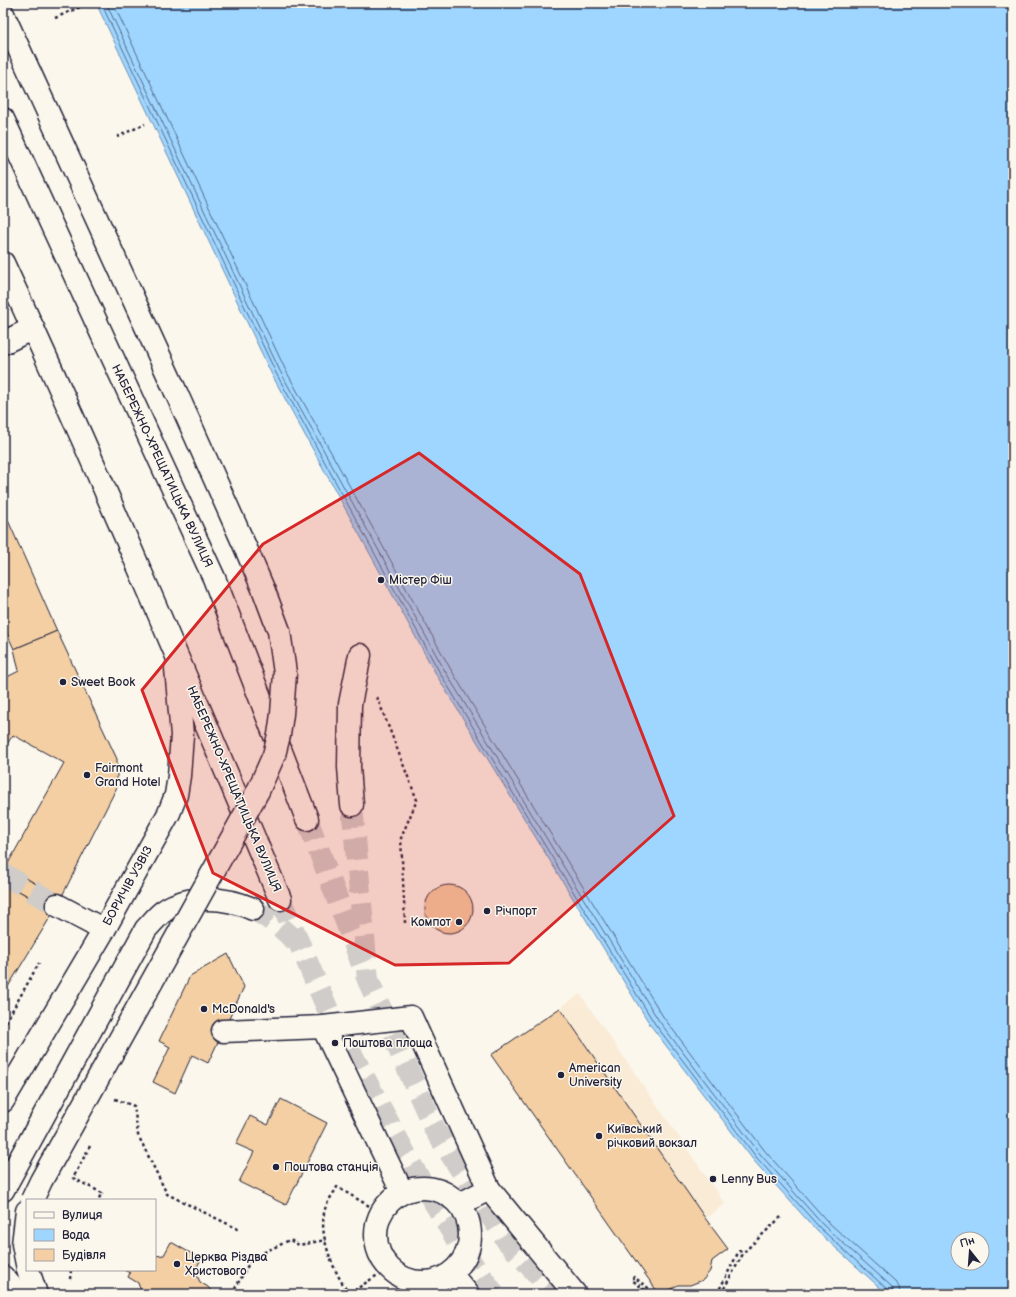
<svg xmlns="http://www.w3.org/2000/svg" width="1016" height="1297" font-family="'Balsamiq Sans',sans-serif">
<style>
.built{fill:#f9ebd6}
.water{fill:#9fd6ff;stroke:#6d8eb1;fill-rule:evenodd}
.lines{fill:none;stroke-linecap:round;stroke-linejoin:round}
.shore{stroke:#546a89;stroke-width:1}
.building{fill:#f3cfa3;stroke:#22223b}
.minor-tunnel{stroke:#d0ccc9;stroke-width:22;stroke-dasharray:22 11;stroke-linecap:butt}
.major-tunnel{stroke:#d0ccc9;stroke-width:22;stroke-dasharray:22 11;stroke-linecap:butt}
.minor-casing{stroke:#22223b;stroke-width:25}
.major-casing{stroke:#22223b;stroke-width:25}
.path{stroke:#22223b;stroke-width:2.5;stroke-dasharray:3 3;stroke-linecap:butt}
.minor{stroke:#fbf7ec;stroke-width:22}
.major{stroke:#fbf7ec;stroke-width:22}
.major-bridge-casing{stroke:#22223b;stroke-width:25;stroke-linecap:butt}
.major-bridge{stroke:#fbf7ec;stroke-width:22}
.marked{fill:#d62828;fill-opacity:0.2;stroke:#d62828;stroke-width:3;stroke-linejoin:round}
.poi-dot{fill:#22223b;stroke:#fbf7ec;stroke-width:1.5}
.labels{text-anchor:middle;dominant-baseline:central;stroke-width:3;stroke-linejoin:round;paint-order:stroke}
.street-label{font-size:12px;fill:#22223b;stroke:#fbf7ec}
.poi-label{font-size:12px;fill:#22223b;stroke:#fbf7ec;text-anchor:start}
</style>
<rect width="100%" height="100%" fill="#fbf7ec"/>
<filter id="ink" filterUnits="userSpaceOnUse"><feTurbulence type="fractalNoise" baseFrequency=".025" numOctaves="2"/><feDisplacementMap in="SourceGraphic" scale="8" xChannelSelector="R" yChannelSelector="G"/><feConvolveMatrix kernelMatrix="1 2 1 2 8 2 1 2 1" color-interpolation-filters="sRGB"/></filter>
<g filter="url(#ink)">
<polygon class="built" points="580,994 725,1204 705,1218 560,1008"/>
<path class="water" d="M96,3H1013V1294H887L817,1231L754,1161L651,1026L437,676L272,375ZM958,1239H982V1263H958Z"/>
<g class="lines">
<g class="shore">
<polyline points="101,3 276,373 440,673 558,867 655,1024 757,1158 820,1228 887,1289 889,1294"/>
<polyline points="106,3 280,371 445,671 562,864 659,1021 761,1155 823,1225 891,1286 893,1290 894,1294"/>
<polyline points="113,3 285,369 450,668 567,861 664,1018 765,1151 827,1221 895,1282 899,1287 900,1294"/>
</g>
</g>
<g class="building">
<polygon points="3,509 57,631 14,649 3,625"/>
<polygon points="57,631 117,759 117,787 61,898 6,867 64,763 13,735 3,750 3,679 19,671 14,649"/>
<polygon points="6,867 61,898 54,911 3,882 3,873"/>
<polygon points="3,882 54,911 3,995"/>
<circle cx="449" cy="909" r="24"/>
<polygon points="228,954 244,987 208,1063 192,1055 175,1093 153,1082 170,1047 159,1041 190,976"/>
<polygon points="560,1008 705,1218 728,1249 712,1261 710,1271 703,1280 690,1285 678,1285 663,1294 659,1294 491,1055"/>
<polygon points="281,1099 327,1123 286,1205 239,1182 254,1152 236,1144 250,1116 268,1125"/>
<polygon points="171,1242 201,1259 195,1271 200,1282 208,1287 214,1294 142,1294 138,1283 128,1277 130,1273 124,1270 155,1270 155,1256 164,1255"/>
</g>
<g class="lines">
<g class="minor-tunnel">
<polyline points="352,805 368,980"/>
<polyline points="3,874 57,905"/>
</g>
<g class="major-tunnel">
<polyline points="307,819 368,980 435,1130 507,1241 556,1294"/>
<polyline points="280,899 328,1010 413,1168 468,1258 494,1294"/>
<path d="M253,909C269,918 283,928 296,942"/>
</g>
<g class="minor-casing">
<g id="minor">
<polyline points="3,343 33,328"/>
<polyline points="352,805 349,767 350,704 360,655"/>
<polyline points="57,905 104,930"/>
<polyline points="323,1027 402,1192"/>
<polyline points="223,1031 323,1027 411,1017 489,1189 460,1204"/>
<circle cx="423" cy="1235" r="47"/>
<polyline points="489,1189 575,1294"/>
<polyline points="451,1274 468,1294"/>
</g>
</g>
<g class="major-casing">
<g id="major">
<polyline points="3,14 175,390"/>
<polyline points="3,119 214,578 307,819"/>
<path d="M3,263C100,473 190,686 280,899"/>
<polyline points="3,1101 104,930 169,813 176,795 179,776 182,735 176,668"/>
<path d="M3,1190L146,929C152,923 157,916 164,911C189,894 226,897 253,909"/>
<polyline points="27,1211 23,1244 27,1264"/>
<polyline points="28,1270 36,1294"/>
<polyline points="3,1277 18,1294"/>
</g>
</g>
<g class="path">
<polyline points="55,18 89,3"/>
<polyline points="117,137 145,124"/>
<polyline points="377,697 417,800 401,838 405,923"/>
<polyline points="3,1027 39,963"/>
<polyline points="115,1099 134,1106 138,1135 167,1194 240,1230"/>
<polyline points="90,1146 73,1178 102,1193 98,1200"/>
<polyline points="70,1279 71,1270"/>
<polyline points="430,1287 431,1294"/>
<polyline points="232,1294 252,1258 290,1240 299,1245 326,1240"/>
<path d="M349,1294C334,1272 316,1233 326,1206C329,1199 334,1193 337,1187L381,1213"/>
<polyline points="349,1294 388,1268"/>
<polyline points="650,1294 632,1280 634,1277 656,1294"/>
<polyline points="717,1294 739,1251 744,1252"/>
<polyline points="721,1294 744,1252 781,1217"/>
</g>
<use href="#minor" class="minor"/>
<use href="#major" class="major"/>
<g class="major-bridge-casing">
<polyline id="major-bridge" points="32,1200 41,1181 258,791 274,755 279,735 282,714 285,673 279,631 264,591 247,551 175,390"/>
</g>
<use href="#major-bridge" class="major-bridge"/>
</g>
</g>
<path class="marked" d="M419,453L580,574L674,816L509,963L395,965L213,873L142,690L263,544Z"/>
<g class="poi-dot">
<circle cx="381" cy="580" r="4"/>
<circle cx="63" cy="682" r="4"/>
<circle cx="87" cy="775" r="4"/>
<circle cx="487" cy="911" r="4"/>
<circle cx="459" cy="922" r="4"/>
<circle cx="204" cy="1009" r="4"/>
<circle cx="335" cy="1043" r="4"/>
<circle cx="561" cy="1075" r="4"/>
<circle cx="599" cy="1136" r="4"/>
<circle cx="276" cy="1167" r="4"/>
<circle cx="713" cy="1179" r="4"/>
<circle cx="177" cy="1264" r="4"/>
</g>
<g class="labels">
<g class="street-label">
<text transform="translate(162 466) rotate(65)">НАБЕРЕЖНО-ХРЕЩАТИЦЬКА ВУЛИЦЯ</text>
<text transform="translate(234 789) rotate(67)">НАБЕРЕЖНО-ХРЕЩАТИЦЬКА ВУЛИЦЯ</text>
<text transform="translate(128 886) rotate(-61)">БОРИЧІВ УЗВІЗ</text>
</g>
<g class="poi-label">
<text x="389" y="580">Містер Фіш</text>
<text x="71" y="682">Sweet Book</text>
<text x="95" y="768">Fairmont<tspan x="95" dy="14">Grand Hotel</tspan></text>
<text x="495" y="911">Річпорт</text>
<text x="451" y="922" text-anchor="end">Компот</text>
<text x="212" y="1009">McDonald's</text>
<text x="343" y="1043">Поштова площа</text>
<text x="569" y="1068">American<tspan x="569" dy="14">University</tspan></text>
<text x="607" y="1129">Київський<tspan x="607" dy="14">річковий вокзал</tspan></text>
<text x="284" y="1167">Поштова станція</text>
<text x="721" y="1179">Lenny Bus</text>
<text x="185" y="1257">Церква Різдва<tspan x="185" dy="14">Христового</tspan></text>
</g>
</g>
<rect width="1016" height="1297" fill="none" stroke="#fbf7ec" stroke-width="16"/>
<rect x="8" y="8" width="1000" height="1281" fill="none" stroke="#22223b" stroke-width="1.5" filter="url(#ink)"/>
<rect x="26" y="1199" width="130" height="72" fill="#fbf7ec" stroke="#a4a2a5"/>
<rect x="34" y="1212" width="20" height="6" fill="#fbf7ec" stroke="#a4a2a5"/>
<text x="62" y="1219" font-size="12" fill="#22223b">Вулиця</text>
<rect x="34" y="1229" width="20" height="12" fill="#9fd6ff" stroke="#a4a2a5"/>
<text x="62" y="1239" font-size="12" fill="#22223b">Вода</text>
<rect x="34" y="1249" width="20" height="12" fill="#f3cfa3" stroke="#a4a2a5"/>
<text x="62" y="1259" font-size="12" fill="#22223b">Будівля</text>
<g transform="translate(970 1251) rotate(343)"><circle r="19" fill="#fbf7ec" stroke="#a4a2a5"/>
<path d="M0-3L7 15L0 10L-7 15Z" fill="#22223b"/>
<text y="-6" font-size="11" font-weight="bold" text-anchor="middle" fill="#22223b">Пн</text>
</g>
</svg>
